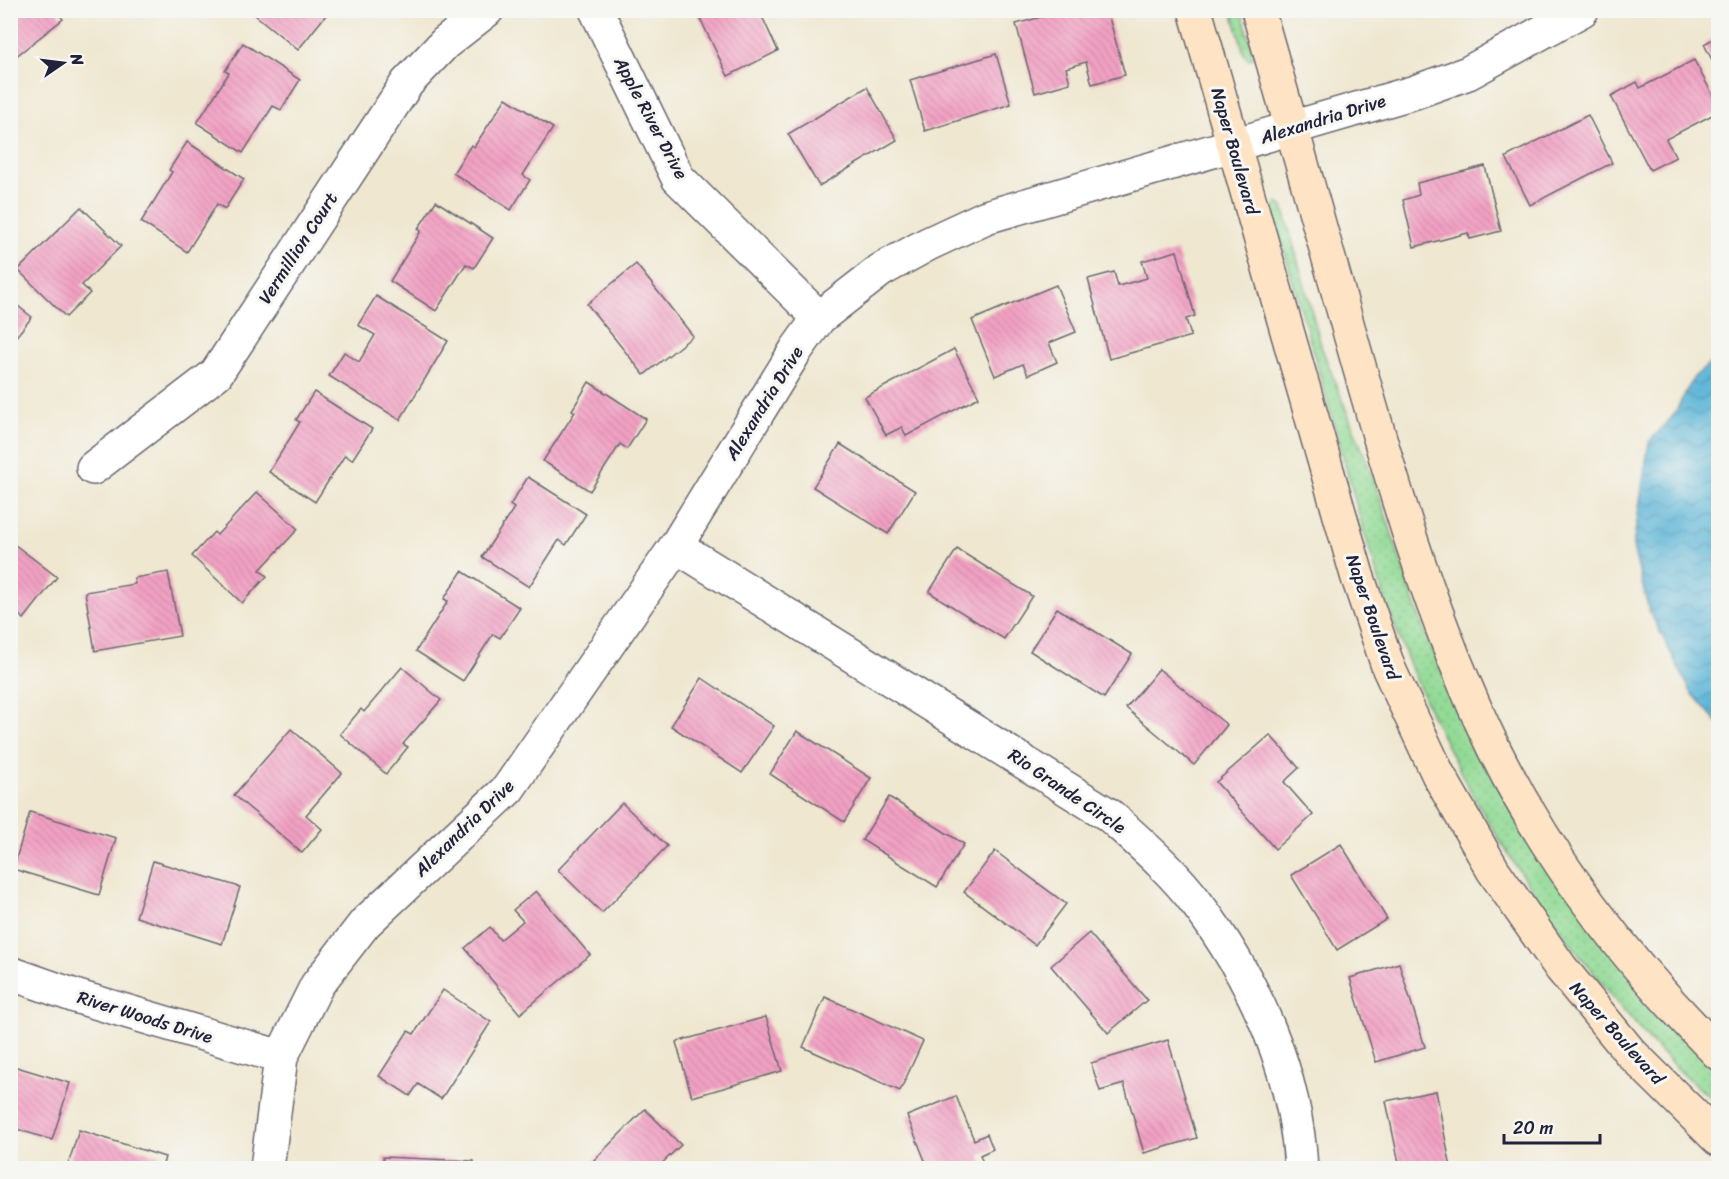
<svg xmlns="http://www.w3.org/2000/svg" width="1729" height="1179" font-family="Sriracha,sans-serif">
<style>
.grass{fill:url(#grass-dots);stroke:#5a7e68;stroke-width:1.5}
.water{fill:url(#water-waves);stroke:#3e6b89;stroke-width:1.5}
.building{fill:url(#building-back-hatch)}
.lines{fill:none;stroke-linecap:round;stroke-linejoin:round}
.street-casing{stroke:#6a676f;stroke-width:36}
.secondary-casing{stroke:#6a676f;stroke-width:36}
.street{stroke:#fff;stroke-width:33}
.secondary{stroke:#fee4c5;stroke-width:33}
.labels{text-anchor:middle;dominant-baseline:central;stroke-width:6;stroke-linejoin:round;paint-order:stroke}
.street-label{font-size:18px;fill:#22223b;stroke:#f6f6f2}
</style>
<defs>
<pattern id="grass-dots" width="8" height="8" patternUnits="userSpaceOnUse" patternTransform="scale(1.5)"><rect width="8" height="8" fill="#92da95"/><path d="M2 2h.1M6 6h.1" fill="none" stroke="#7ebb81" stroke-width="1.8" stroke-linecap="round"/></pattern>
<pattern id="water-waves" width="16" height="10" patternUnits="userSpaceOnUse" patternTransform="scale(1.5)"><rect width="16" height="10" fill="#59b4d7"/><path d="M0 5q4-4 8 0t8 0" fill="none" stroke="#4992b0"/></pattern>
<pattern id="building-back-hatch" width="6" height="6" patternUnits="userSpaceOnUse" patternTransform="scale(1.5)"><rect width="6" height="6" fill="#f2a1c3"/><path d="M-1 5l2 2M0 0l6 6M5-1l2 2" fill="none" stroke="#cf8aa8"/></pattern>
</defs>
<rect width="100%" height="100%" fill="#f6f6f2"/>
<filter id="ink" filterUnits="userSpaceOnUse"><feTurbulence type="fractalNoise" baseFrequency=".0167" numOctaves="2"/><feDisplacementMap in="SourceGraphic" scale="12" xChannelSelector="R" yChannelSelector="G"/><feConvolveMatrix kernelMatrix="1 2 1 2 8 2 1 2 1" color-interpolation-filters="sRGB"/></filter>
<filter id="wash" filterUnits="userSpaceOnUse"><feTurbulence type="fractalNoise" baseFrequency=".008" numOctaves="4" result="noise"/><feDisplacementMap in="SourceGraphic" scale="24" xChannelSelector="R" yChannelSelector="G"/><feGaussianBlur stdDeviation="1.35" result="paint"/><feColorMatrix in="noise" values="0 0 0 0 0 0 0 0 0 0 0 0 0 0 0 0 0 1.4 0 .05"/><feComposite in="paint" operator="in"/></filter>
<g filter="url(#wash)">
<rect width="100%" height="100%" fill="#efe7d0"/>
<g class="grass">
<polygon points="1232,11 1242,11 1254,58 1248,59 1244,54"/>
<path d="M1278,203L1283,207L1322,349L1374,480L1423,628L1469,730L1683,1036L1718,1073V1102C1671,1070 1634,1023 1598,978C1514,876 1445,758 1398,635C1375,574 1358,511 1341,449C1318,369 1295,288 1272,208Z"/>
</g>
<polygon class="water" points="1718,357 1718,723 1691,692 1649,610 1633,547 1649,442 1673,416 1694,377"/>
<g id="blocks">
<g class="building">
<polygon points="10,10 56,10 63,19 10,61"/>
<polygon points="259,10 330,10 298,50 255,15"/>
<polygon points="696,10 759,10 778,51 728,76"/>
<polygon points="1066,10 1107,10 1125,75 1092,84 1086,62 1066,68 1070,83 1035,93 1016,24"/>
<polygon points="1718,36 1718,72 1704,44"/>
<polygon points="243,43 300,80 281,110 273,106 243,153 197,123 229,73 225,71"/>
<polygon points="996,54 1011,104 925,131 910,80"/>
<polygon points="1694,60 1718,105 1718,112 1666,139 1676,157 1650,170 1611,96 1637,82 1640,88"/>
<polygon points="867,87 897,140 819,186 788,134"/>
<polygon points="506,98 553,128 523,175 530,180 511,210 453,173 471,145 474,147"/>
<polygon points="1588,115 1612,163 1530,205 1506,157"/>
<polygon points="187,142 244,179 225,209 217,204 187,252 141,222 172,172 169,170"/>
<polygon points="1485,166 1501,231 1470,239 1468,233 1414,247 1403,200 1419,195 1417,183"/>
<polygon points="436,201 493,238 474,268 466,264 436,311 390,281 421,231 418,229"/>
<polygon points="81,207 121,246 82,285 90,293 66,317 18,270"/>
<polygon points="1177,251 1195,316 1186,319 1191,336 1109,359 1088,279 1114,272 1118,286 1147,278 1142,261"/>
<polygon points="636,264 693,336 644,375 587,304"/>
<polygon points="1056,285 1076,332 1049,343 1057,362 1028,375 1023,364 995,376 972,320"/>
<polygon points="376,296 448,341 400,420 329,376 344,352 359,362 375,335 358,325"/>
<polygon points="10,300 32,317 10,344"/>
<polygon points="954,349 979,397 906,436 902,427 886,435 865,397"/>
<polygon points="589,382 646,419 627,449 620,444 590,491 543,461 575,412 572,410"/>
<polygon points="314,392 372,429 352,460 345,455 315,502 269,472 300,422 296,420"/>
<polygon points="840,444 915,491 888,534 813,487"/>
<polygon points="528,477 586,514 566,545 559,540 529,587 482,557 514,508 510,505"/>
<polygon points="257,492 298,529 260,570 267,576 242,603 192,556 214,532 217,535"/>
<polygon points="10,541 57,577 24,619 10,608"/>
<polygon points="957,549 1032,596 1004,639 929,592"/>
<polygon points="462,571 520,608 500,638 493,634 463,681 416,651 448,601 444,599"/>
<polygon points="168,572 180,636 95,651 85,592 135,584 134,578"/>
<polygon points="1057,608 1132,654 1104,698 1030,651"/>
<polygon points="402,667 441,700 403,744 408,747 386,774 340,734 361,709 364,712"/>
<polygon points="1159,669 1227,725 1194,765 1126,708"/>
<polygon points="702,678 774,726 742,773 671,726"/>
<polygon points="291,729 342,773 306,815 322,829 302,853 234,795"/>
<polygon points="797,731 871,778 844,822 770,774"/>
<polygon points="1270,735 1299,768 1284,782 1313,815 1275,849 1216,782"/>
<polygon points="889,797 964,844 937,887 862,840"/>
<polygon points="622,803 667,846 602,913 558,870"/>
<polygon points="30,812 116,838 99,895 13,869"/>
<polygon points="1341,844 1387,919 1337,950 1291,875"/>
<polygon points="995,851 1066,904 1035,945 964,892"/>
<polygon points="153,861 240,887 222,944 136,917"/>
<polygon points="536,891 590,955 520,1014 465,948 490,927 500,940 523,921 513,910"/>
<polygon points="1089,933 1147,1000 1108,1033 1051,966"/>
<polygon points="1399,963 1425,1047 1376,1062 1350,978"/>
<polygon points="443,990 491,1022 441,1099 418,1084 410,1096 379,1076 408,1031 414,1034"/>
<polygon points="825,997 923,1041 900,1091 803,1047"/>
<polygon points="766,1017 782,1071 692,1097 676,1042"/>
<polygon points="1168,1040 1197,1138 1144,1153 1124,1084 1100,1091 1091,1063"/>
<polygon points="10,1065 70,1083 52,1140 10,1127"/>
<polygon points="1436,1091 1451,1168 1400,1168 1386,1101"/>
<polygon points="956,1096 974,1140 987,1134 993,1149 980,1155 985,1168 928,1168 907,1116"/>
<polygon points="645,1109 681,1145 657,1168 586,1168"/>
<polygon points="79,1130 165,1157 162,1168 67,1168"/>
<polygon points="383,1157 474,1161 474,1168 383,1168"/>
</g>
</g>
</g>
<g filter="url(#ink)">
<use href="#blocks" fill-opacity="0" stroke="#6a676f" stroke-width="1.5"/>
<g class="lines">
<g class="street-casing">
<g id="street">
<polyline points="596,10 678,178 819,318"/>
<polyline points="93,468 216,374 407,83 445,43 487,10"/>
<path d="M676,546L1109,815C1140,843 1173,871 1198,905C1255,981 1296,1073 1301,1168"/>
<polyline points="10,973 78,997 281,1057"/>
<polyline points="267,1168 281,1057 317,985 365,923 508,789 676,546 796,350 819,318 881,270 928,244 986,217 1415,92 1468,73 1582,10"/>
</g>
</g>
<g class="secondary-casing">
<g id="secondary">
<polyline points="1195,10 1357,575 1389,669 1438,774 1493,870 1561,968 1630,1052 1718,1139"/>
<path d="M1258,10C1289,119 1320,226 1350,334C1390,476 1430,618 1495,751C1551,863 1630,965 1718,1053"/>
</g>
</g>
<use href="#street" class="street"/>
<use href="#secondary" class="secondary"/>
</g>
</g>
<g class="labels">
<g class="street-label">
<text transform="translate(651 118) rotate(62)">Apple River Drive</text>
<text transform="translate(1323 119) rotate(-17)">Alexandria Drive</text>
<text transform="translate(1235 151) rotate(74)">Naper Boulevard</text>
<text transform="translate(298 248) rotate(-57)">Vermillion Court</text>
<text transform="translate(764 403) rotate(-58)">Alexandria Drive</text>
<text transform="translate(1373 617) rotate(71)">Naper Boulevard</text>
<text transform="translate(1067 791) rotate(34)">Rio Grande Circle</text>
<text transform="translate(464 828) rotate(-44)">Alexandria Drive</text>
<text transform="translate(145 1017) rotate(17)">River Woods Drive</text>
<text transform="translate(1617 1033) rotate(48)">Naper Boulevard</text>
</g>
</g>
<rect width="1729" height="1179" fill="none" stroke="#f6f6f2" stroke-width="36"/>
<g transform="translate(63 63) rotate(76)" stroke="#f6f6f2" stroke-width="4.5" paint-order="stroke">
<path d="M0-4.5L10 22L0 15L-10 22Z" fill="#22223b"/>
<text y="-9" font-size="16" font-weight="bold" text-anchor="middle" fill="#22223b">N</text>
</g>
<path d="M1504 1134v9h96v-9" fill="none" stroke="#22223b" stroke-width="3"/>
<text x="1513" y="1134" font-size="18" fill="#22223b" stroke="#f6f6f2" stroke-width="4.5" paint-order="stroke">20 m</text>
</svg>
